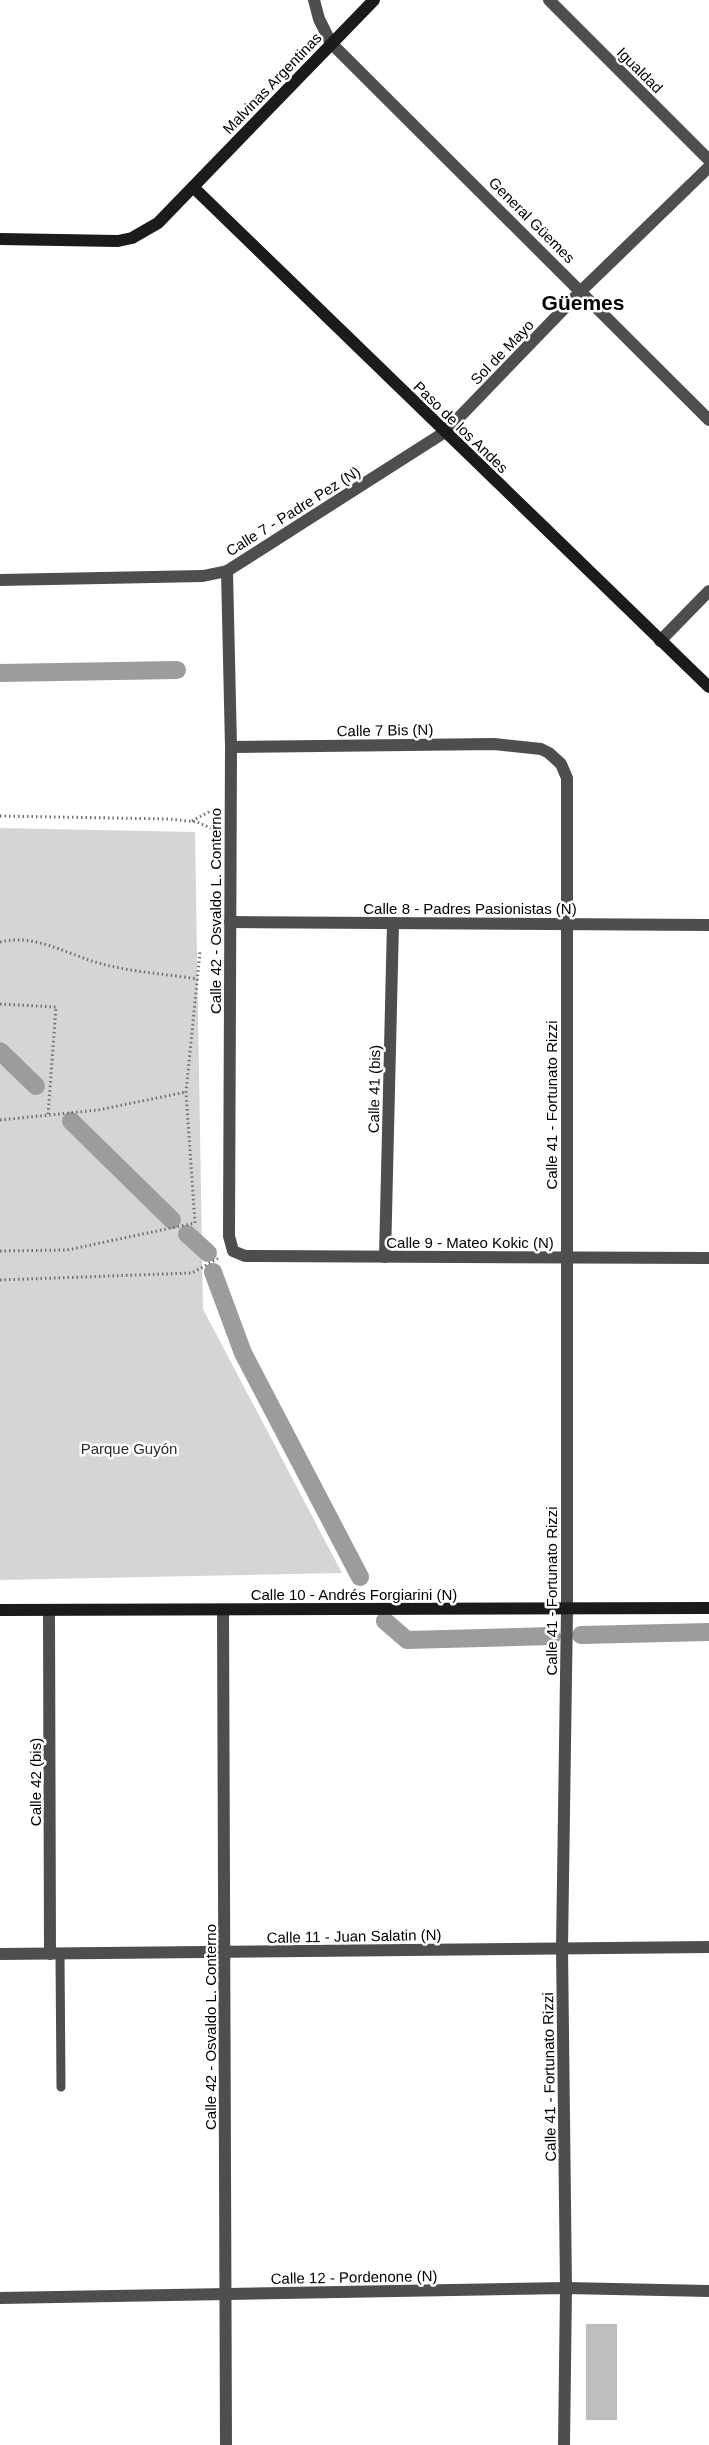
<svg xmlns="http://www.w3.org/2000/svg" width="709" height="2445" font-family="Helvetica,sans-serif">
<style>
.green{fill:#d5d5d5}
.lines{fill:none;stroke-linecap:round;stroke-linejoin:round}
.canal{stroke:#9c9c9c;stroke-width:18}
.building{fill:#bebebe}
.path{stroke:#707070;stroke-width:3;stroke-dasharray:1.5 3;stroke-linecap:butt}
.lane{stroke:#4e4e4e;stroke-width:9}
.street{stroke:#4e4e4e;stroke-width:12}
.secondary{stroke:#1b1b1b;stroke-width:12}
.labels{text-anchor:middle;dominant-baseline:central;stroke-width:5;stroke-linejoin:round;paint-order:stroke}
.street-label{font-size:15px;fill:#000;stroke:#fff}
.park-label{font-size:15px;fill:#2c2c2c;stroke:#fff}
.district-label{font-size:21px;font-weight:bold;fill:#000;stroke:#fff}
</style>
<rect width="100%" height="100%" fill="#fff"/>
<polygon class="green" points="0,828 195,832 203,1309 342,1573 0,1580"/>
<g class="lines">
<g class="canal">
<polyline points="0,673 177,670"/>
<polyline points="0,1051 36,1086"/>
<polyline points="71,1121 172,1220"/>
<polyline points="187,1234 208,1253"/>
<polyline points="213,1272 243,1353 360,1577"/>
<polyline points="385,1621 407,1640 552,1636"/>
<polyline points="581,1635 709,1632"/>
</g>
</g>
<rect class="building" x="586" y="2324" width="31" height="96"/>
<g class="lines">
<g class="path">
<polyline points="0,816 169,819 197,822 215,830"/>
<polyline points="192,821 216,808"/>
<path d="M0,942C35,933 68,955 102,964C132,972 166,974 198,979"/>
<polyline points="0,1004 56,1007 48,1115"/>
<polyline points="0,1120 98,1110 186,1092"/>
<polyline points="0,1251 67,1250 195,1223 186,1092 200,952"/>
<polyline points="0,1280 192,1273 219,1258"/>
</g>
<polyline class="lane" points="60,1954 61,2087"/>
<g class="street">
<polyline points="314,0 319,19 331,43 709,420"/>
<polyline points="549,0 709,160"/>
<polyline points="227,571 231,747 229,1236 233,1251 245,1256 709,1258"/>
<polyline points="0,580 203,576 227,571 445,432 582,290 709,167"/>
<polyline points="660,641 709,591"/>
<polyline points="231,747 494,744 541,749 549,753 561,764 567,778 567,1609 562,1948 566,2288 564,2445"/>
<polyline points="230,922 709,925"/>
<polyline points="385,1257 393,923"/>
<polyline points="49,1610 50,1954"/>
<polyline points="223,1610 226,2445"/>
<polyline points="0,1954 709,1947"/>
<polyline points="0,2298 566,2288 709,2291"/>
</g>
<g class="secondary">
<polyline points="193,187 709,687"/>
<polyline points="0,239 118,241 132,238 158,223 374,0"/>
<polyline points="0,1610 709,1608"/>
</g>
</g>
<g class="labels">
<g class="street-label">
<text transform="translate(640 70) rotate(45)">Igualdad</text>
<text transform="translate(272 83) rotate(-46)">Malvinas Argentinas</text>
<text transform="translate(532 220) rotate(45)">General Güemes</text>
<text transform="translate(502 352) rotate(-46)">Sol de Mayo</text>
<text transform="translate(461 427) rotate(44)">Paso de los Andes</text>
<text transform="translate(293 511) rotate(-32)">Calle 7 - Padre Pez (N)</text>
<text transform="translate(385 730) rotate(-1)">Calle 7 Bis (N)</text>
<text x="470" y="908">Calle 8 - Padres Pasionistas (N)</text>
<text transform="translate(215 911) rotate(-90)">Calle 42 - Osvaldo L. Conterno</text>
<text transform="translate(374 1089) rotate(-89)">Calle 41 (bis)</text>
<text transform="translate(551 1105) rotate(-90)">Calle 41 - Fortunato Rizzi</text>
<text x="470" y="1242">Calle 9 - Mateo Kokic (N)</text>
<text transform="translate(551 1591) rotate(-90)">Calle 41 - Fortunato Rizzi</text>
<text x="354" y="1594">Calle 10 - Andrés Forgiarini (N)</text>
<text transform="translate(35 1782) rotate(-90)">Calle 42 (bis)</text>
<text transform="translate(354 1936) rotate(-1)">Calle 11 - Juan Salatin (N)</text>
<text transform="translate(210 2027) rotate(-90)">Calle 42 - Osvaldo L. Conterno</text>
<text transform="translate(549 2077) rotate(-91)">Calle 41 - Fortunato Rizzi</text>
<text transform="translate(354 2277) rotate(-1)">Calle 12 - Pordenone (N)</text>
</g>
<g class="park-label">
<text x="129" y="1448">Parque Guyón</text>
</g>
<g class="district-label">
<text x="583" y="302">Güemes</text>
</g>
</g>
</svg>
